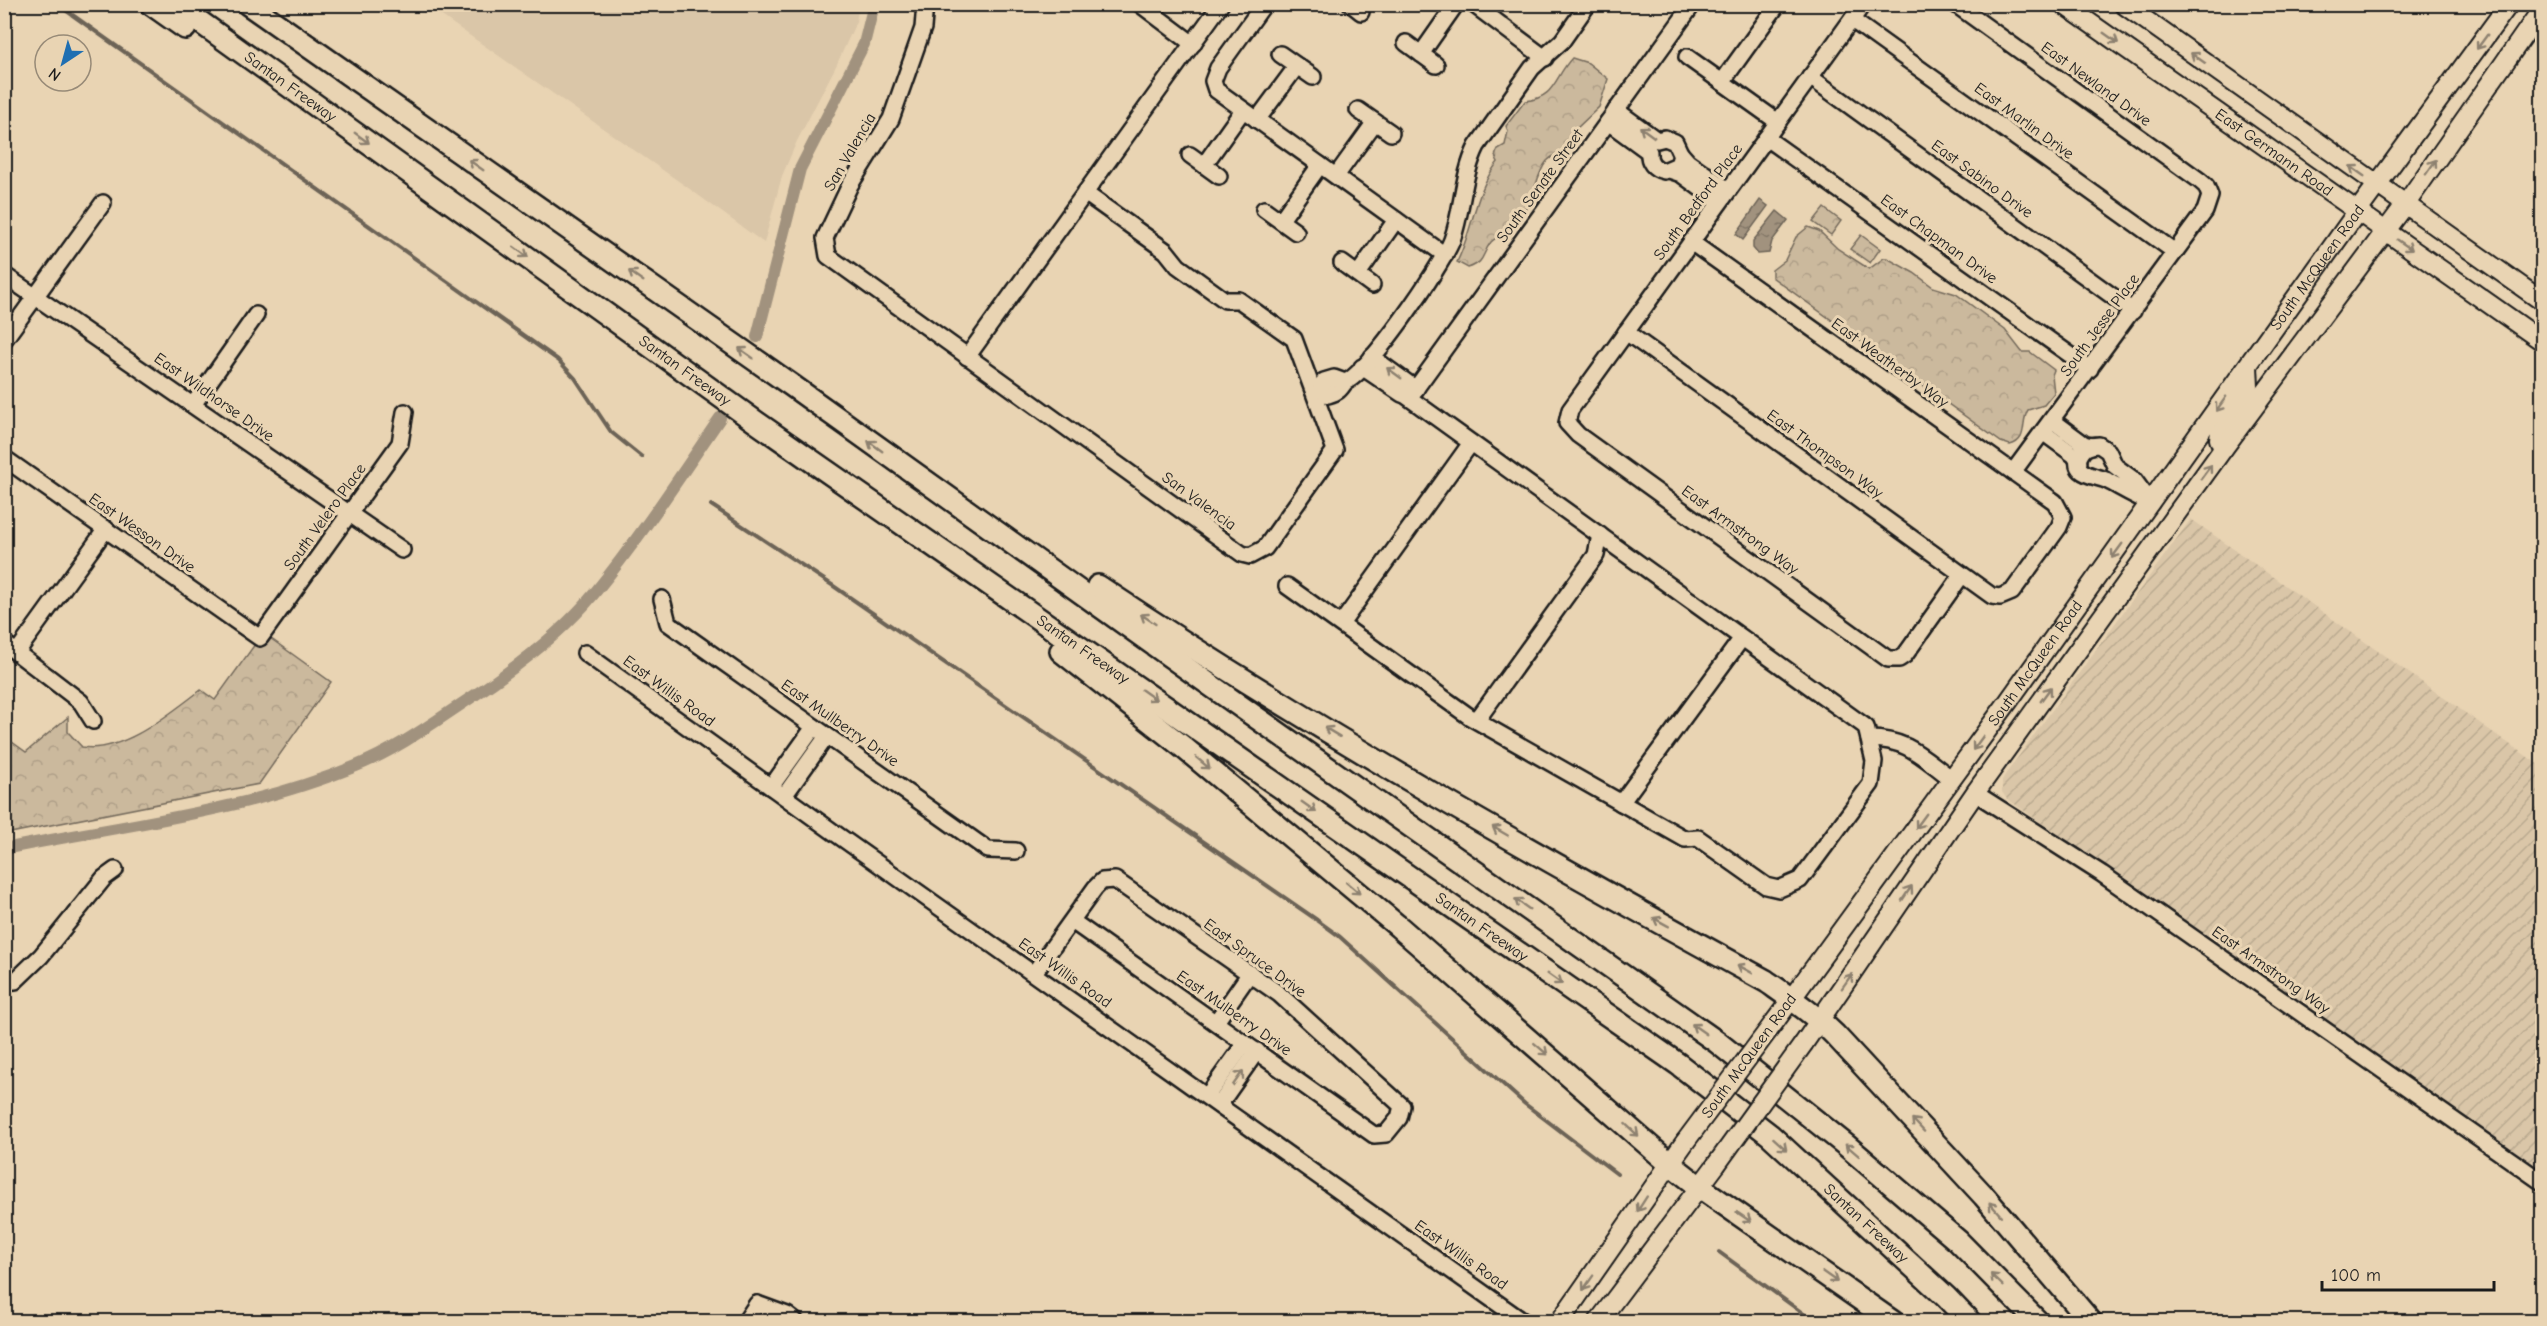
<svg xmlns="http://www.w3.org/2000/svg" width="2547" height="1326" font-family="'Comic Neue',sans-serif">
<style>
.built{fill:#dac6a8}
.industrial{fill:url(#industrial-furrows)}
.park{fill:url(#park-crowns);stroke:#746a5c;stroke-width:1.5}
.water{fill:url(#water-ripples);stroke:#6c6357;stroke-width:1.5}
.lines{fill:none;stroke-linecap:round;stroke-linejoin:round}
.stream{stroke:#6c6357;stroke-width:4}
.canal{stroke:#a1927e;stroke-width:12}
.minor-casing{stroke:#1c1c1c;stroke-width:20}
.major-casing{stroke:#1c1c1c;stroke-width:22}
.highway-casing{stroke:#1c1c1c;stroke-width:26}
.minor{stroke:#e9d4b3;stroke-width:15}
.major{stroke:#e9d4b3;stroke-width:18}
.highway{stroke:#e9d4b3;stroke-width:21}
.major-bridge-casing{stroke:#1c1c1c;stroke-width:22;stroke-linecap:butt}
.major-bridge{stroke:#e9d4b3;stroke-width:18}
.oneway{stroke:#8d816f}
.labels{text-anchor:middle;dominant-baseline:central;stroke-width:6;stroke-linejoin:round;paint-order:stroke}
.street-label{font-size:16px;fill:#1c1c1c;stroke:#e9d4b3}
</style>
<defs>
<pattern id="industrial-furrows" width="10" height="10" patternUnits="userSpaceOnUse" patternTransform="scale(1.5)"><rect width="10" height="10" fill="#dac6a8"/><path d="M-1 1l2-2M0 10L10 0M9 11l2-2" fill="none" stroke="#baaa90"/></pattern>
<pattern id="park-crowns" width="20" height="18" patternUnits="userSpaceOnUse" patternTransform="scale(1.5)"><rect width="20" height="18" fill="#cbb99d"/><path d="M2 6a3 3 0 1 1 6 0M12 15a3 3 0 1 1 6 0" fill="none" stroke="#ae9e87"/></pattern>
<pattern id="water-ripples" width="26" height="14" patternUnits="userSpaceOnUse" patternTransform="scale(1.5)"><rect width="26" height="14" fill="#a1927e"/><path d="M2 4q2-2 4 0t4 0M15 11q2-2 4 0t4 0" fill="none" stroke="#827666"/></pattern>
</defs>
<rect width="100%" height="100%" fill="#e9d4b3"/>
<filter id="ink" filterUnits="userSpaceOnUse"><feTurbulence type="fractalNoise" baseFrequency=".0167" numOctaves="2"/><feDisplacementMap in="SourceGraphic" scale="12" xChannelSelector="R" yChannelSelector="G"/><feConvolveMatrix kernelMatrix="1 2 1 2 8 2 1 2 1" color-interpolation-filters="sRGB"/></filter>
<g filter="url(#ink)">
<polygon class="built" points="426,5 859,5 856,22 837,64 797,141 782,176 764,243 687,187"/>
<polygon class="industrial" points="2191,519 2542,767 2542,1174 2006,798 2002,792 2002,780 2005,775"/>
<g class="park">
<path d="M1572,58L1588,63L1608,79L1599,107L1575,130L1571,146C1563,151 1553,155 1547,161C1536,174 1536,193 1527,207C1522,214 1516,224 1510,230C1505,235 1497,236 1491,242C1481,255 1486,262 1468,268L1457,262C1473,230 1475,190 1498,162L1495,156L1498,149L1505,145L1508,131L1506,126L1525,101C1556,98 1554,77 1572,58Z"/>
<polygon points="1824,208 1841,221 1831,235 1813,222"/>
<path d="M1808,227L1819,231L1838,249L1869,269L1884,258H1887L1914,273L1933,287L1956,294L2005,330L2022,352H2030L2054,370L2052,375L2054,393L2044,405L2028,410C2020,422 2029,440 2010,445L2001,442L1772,277V270L1785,260L1796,237Z"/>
<polygon points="1861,235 1880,249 1870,263 1850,249"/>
<path d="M263,633L331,682L259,784L5,834V737L26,752L68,717V732L82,747C123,754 170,713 201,690L215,700Z"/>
</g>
<g class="water">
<polygon points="1760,200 1768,206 1743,240 1736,234"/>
<polygon points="1777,211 1788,220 1772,241 1769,253 1758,254 1753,248 1753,241"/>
</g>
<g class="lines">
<g class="stream">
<polyline points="57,4 558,360 575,378 611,432 642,457"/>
<polyline points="711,505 832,585 1317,920 1339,936 1525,1104 1617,1174"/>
<polyline points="1719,1252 1815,1322"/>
</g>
<g class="canal">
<polyline points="757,337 800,169 864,44 874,4"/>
<path d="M4,849C122,825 245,812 356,766C396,750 433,723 469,699C513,670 559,636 593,595C639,539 679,478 720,418"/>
</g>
<g class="minor-casing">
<g id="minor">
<polyline points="925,4 923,28 891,119 850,185 825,238 828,256 1242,554 1250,556 1265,548 1335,450 1294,339 1239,300 1225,300 1178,266 1166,251 1085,193 1221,4"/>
<polyline points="1140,4 1193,44"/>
<polyline points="1264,4 1218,68 1213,81 1216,90 1445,255"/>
<polyline points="1351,4 1361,12"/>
<polyline points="1473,4 1545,58"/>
<polyline points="1863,4 1570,410 1567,423 1578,435 1888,659 1899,659 1905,655 1962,575"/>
<polyline points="1955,4 2199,180 2206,186 2210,196 2205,211 2013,472"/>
<polyline points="1852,20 2175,252"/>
<polyline points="1406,43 1436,65"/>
<polyline points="1280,54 1313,77"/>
<polyline points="1421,54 1456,4"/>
<polyline points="1687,57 1778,122"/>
<polyline points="1810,77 2133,311"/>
<polyline points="1722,82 1778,4"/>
<polyline points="1358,110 1391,133"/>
<polyline points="1257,120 1297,66"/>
<path d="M1608,122L1649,152C1648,162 1654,169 1664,171L1678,165L1681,155L1675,142L1665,138L1657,140L1616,110"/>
<polyline points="1766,138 2090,369"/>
<polyline points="1681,154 1688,162 1728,190"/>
<polyline points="1190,155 1219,176"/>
<polyline points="1204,165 1243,110"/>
<polyline points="1669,170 1681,174 1719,202"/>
<polyline points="1336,176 1375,122"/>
<polyline points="1264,209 1296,232"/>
<polyline points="1281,220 1320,165"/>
<polyline points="1342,263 1372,285"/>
<polyline points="1358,274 1396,220"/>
<polyline points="4,275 402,550"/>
<polyline points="1626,332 1992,596 2000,597 2012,592 2059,527 2063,517 2055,502 1691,242"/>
<polyline points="4,340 103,203"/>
<polyline points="967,357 1085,193"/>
<polyline points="1372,357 1416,389"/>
<polyline points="1362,367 1402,394 1408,395 1414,391 1693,4"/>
<path d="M1320,390L1328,395C1338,392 1340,390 1345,382C1367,375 1443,264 1452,240C1463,209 1462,176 1477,146L1532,68L1562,41L1588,4"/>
<polyline points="1320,390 1324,381 1334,378 1345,382"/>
<polyline points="193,405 256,315"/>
<polyline points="2053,421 2084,444 2091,446"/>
<polyline points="2044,433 2074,455 2079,462"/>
<path d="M2099,445L2108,451L2115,466L2134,480L2151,503C2136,497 2123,489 2108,481C2100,476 2066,476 2082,452C2086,446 2092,445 2099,445Z"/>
<polyline points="4,458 260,638 400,443 405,412"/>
<polyline points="1287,586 1470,717 1685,839 1698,838 1766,886 1779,889 1800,880 1871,784 1874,761 1866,727 1405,395"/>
<polyline points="662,599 668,623 988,850 1016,851"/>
<polyline points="1341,624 1471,443"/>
<polyline points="4,643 81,702 93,721"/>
<polyline points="17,652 106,529"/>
<polyline points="585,653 839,836 1524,1322"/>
<polyline points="1477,720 1596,555 1600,535"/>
<path d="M1869,739C1908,739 1922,757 1952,779"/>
<polyline points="771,787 814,727"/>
<polyline points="1975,793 2102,874 2542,1182"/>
<polyline points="784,796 827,736"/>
<polyline points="1621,803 1742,638"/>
<polyline points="1034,973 1095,888 1102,881 1115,880 1279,994 1402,1106 1399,1118 1386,1134 1374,1135 1072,921"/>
<polyline points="4,982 15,981 41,956 104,878 115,870"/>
<polyline points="1216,1022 1250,973"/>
<polyline points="1207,1096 1245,1043"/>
<polyline points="1219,1105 1257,1051"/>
<polyline points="757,1304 787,1315 796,1322"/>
<polyline points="745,1322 757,1304"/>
</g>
</g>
<g class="major-casing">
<g id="major">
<path id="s1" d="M2063,4L2542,341"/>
<polyline points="2123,4 2542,301"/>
<polyline points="2223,449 2219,439 2220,432 2249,387 2248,366"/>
<path id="s2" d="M1776,1020L2005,706L2357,212L2509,4"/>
<polyline points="1804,1043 1975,793 2223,449 2405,205 2542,9"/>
<polyline points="1563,1322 1563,1317 1685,1142"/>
<polyline points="1598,1322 1716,1165"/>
</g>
</g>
<g class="highway-casing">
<g id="highway">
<polyline points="151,4 185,28"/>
<path id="s3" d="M175,4L756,422L1678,1064L1770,1135L1946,1297L1970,1322"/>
<polyline points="248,4 794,387 1213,687 1717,1042 1847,1146 1958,1241 2038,1322"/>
<path d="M1098,586C1313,729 1539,857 1766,981C1790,998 1814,1014 1835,1035L1984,1196L2091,1322"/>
<polyline points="1061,651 1183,747 1399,927 1669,1163 1701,1188 1893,1322"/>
</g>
</g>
<use href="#minor" class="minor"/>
<use href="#major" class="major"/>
<use href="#highway" class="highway"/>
<g class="major-bridge-casing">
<g id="major-bridge">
<polyline points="1685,1142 1776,1020"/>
<polyline points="1716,1165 1804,1043"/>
</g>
</g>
<use href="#major-bridge" class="major-bridge"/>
</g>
<defs><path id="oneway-shaft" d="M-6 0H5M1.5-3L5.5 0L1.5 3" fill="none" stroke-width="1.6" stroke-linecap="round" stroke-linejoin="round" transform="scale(1.5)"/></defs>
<g class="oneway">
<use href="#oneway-shaft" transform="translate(2111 38) rotate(35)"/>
<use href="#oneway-shaft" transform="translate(2482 42) rotate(126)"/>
<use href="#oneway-shaft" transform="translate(2198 58) rotate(-145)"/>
<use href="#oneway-shaft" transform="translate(1647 132) rotate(-144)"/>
<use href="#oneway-shaft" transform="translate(362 138) rotate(36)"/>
<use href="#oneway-shaft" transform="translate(476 165) rotate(-145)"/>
<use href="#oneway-shaft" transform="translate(2431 167) rotate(-55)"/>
<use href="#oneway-shaft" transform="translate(2357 171) rotate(-145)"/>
<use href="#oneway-shaft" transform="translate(2405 245) rotate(35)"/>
<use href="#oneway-shaft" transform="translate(521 252) rotate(36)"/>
<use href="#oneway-shaft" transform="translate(636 276) rotate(-145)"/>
<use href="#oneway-shaft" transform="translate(746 353) rotate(-145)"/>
<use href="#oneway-shaft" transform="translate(1394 373) rotate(-144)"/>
<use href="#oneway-shaft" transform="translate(2221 404) rotate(125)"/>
<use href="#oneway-shaft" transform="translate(875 446) rotate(-144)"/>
<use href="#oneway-shaft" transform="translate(2206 472) rotate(-54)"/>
<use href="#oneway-shaft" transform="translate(2117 551) rotate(126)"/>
<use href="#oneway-shaft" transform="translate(1148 619) rotate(-146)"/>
<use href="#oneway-shaft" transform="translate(2046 694) rotate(-54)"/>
<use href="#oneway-shaft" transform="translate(1149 695) rotate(35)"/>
<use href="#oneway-shaft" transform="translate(1332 732) rotate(-149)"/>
<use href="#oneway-shaft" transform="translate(1978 743) rotate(126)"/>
<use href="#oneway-shaft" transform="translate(1203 763) rotate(40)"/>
<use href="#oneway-shaft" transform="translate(1309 807) rotate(35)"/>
<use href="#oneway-shaft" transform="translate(1921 821) rotate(126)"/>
<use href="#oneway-shaft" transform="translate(1500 831) rotate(-150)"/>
<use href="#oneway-shaft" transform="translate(1353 888) rotate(40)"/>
<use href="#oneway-shaft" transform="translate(1907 893) rotate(-56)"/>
<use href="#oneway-shaft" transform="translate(1522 904) rotate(-145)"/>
<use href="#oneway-shaft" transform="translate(1661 922) rotate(-151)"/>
<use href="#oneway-shaft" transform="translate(1745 969) rotate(-151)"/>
<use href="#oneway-shaft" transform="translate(1555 979) rotate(35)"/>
<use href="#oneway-shaft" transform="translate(1847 981) rotate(-55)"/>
<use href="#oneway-shaft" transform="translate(1699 1029) rotate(-145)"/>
<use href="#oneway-shaft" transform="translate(1541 1049) rotate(41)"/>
<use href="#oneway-shaft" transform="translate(1238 1078) rotate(-55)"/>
<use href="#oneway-shaft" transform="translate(1918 1125) rotate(-133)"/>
<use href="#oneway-shaft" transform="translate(1632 1130) rotate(42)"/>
<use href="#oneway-shaft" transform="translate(1780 1144) rotate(42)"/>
<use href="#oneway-shaft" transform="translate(1852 1150) rotate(-139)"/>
<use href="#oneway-shaft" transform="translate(1642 1204) rotate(123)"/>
<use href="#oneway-shaft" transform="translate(1995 1209) rotate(-131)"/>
<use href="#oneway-shaft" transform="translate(1744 1217) rotate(34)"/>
<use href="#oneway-shaft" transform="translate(1830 1277) rotate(35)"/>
<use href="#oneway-shaft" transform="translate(1997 1280) rotate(-136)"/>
<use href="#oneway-shaft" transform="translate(1588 1283) rotate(125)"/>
</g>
</g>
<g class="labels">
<g class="street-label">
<text transform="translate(2096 84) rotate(36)">East Newland Drive</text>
<text stroke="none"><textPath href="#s3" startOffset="142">Santan Freeway</textPath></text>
<text transform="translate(2024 121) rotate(36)">East Marlin Drive</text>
<text transform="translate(850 152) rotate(-60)">San Valencia</text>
<text stroke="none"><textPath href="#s1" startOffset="258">East Germann Road</textPath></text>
<text transform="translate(1982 179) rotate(36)">East Sabino Drive</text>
<text transform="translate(1540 186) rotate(-54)">South Senate Street</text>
<text transform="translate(1698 202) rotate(-54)">South Bedford Place</text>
<text transform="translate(1939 239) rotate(36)">East Chapman Drive</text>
<text stroke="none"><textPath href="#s2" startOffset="927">South McQueen Road</textPath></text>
<text transform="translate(2100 325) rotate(-54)">South Jesse Place</text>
<text transform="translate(1890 363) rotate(36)">East Weatherby Way</text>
<text stroke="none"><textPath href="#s3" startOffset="628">Santan Freeway</textPath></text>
<text transform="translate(214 397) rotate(35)">East Wildhorse Drive</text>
<text transform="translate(1825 454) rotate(36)">East Thompson Way</text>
<text transform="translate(1199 501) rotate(36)">San Valencia</text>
<text transform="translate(325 517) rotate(-54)">South Velero Place</text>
<text transform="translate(1740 530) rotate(36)">East Armstrong Way</text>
<text transform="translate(142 533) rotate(35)">East Wesson Drive</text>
<text stroke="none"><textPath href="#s3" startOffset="1114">Santan Freeway</textPath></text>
<text stroke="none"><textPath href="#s2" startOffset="441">South McQueen Road</textPath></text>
<text transform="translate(669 691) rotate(36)">East Willis Road</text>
<text transform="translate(840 723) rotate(35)">East Mullberry Drive</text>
<text stroke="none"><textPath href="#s3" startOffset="1600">Santan Freeway</textPath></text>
<text transform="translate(1255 958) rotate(36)">East Spruce Drive</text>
<text transform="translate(2271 970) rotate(35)">East Armstrong Way</text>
<text transform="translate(1065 973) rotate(35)">East Willis Road</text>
<text transform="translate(1234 1013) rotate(35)">East Mulberry Drive</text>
<text transform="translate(1749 1056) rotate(-54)">South McQueen Road</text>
<text stroke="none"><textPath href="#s3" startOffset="2086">Santan Freeway</textPath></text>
<text transform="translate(1461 1255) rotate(35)">East Willis Road</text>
</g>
</g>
<rect width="2547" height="1326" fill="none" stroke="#e9d4b3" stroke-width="24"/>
<rect x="12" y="12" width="2523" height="1302" fill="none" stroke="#1c1c1c" stroke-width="2" filter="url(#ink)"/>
<g transform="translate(63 63) rotate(216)"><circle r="28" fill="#e9d4b3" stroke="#978a77" stroke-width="1.5"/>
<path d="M0-4.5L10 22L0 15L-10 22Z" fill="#1f6fb2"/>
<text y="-9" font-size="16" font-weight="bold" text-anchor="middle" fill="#1c1c1c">N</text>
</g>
<path d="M2322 1281v9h172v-9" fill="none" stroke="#1c1c1c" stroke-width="3"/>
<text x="2331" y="1281" font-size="18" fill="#1c1c1c" stroke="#e9d4b3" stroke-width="4.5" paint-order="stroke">100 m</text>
</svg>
